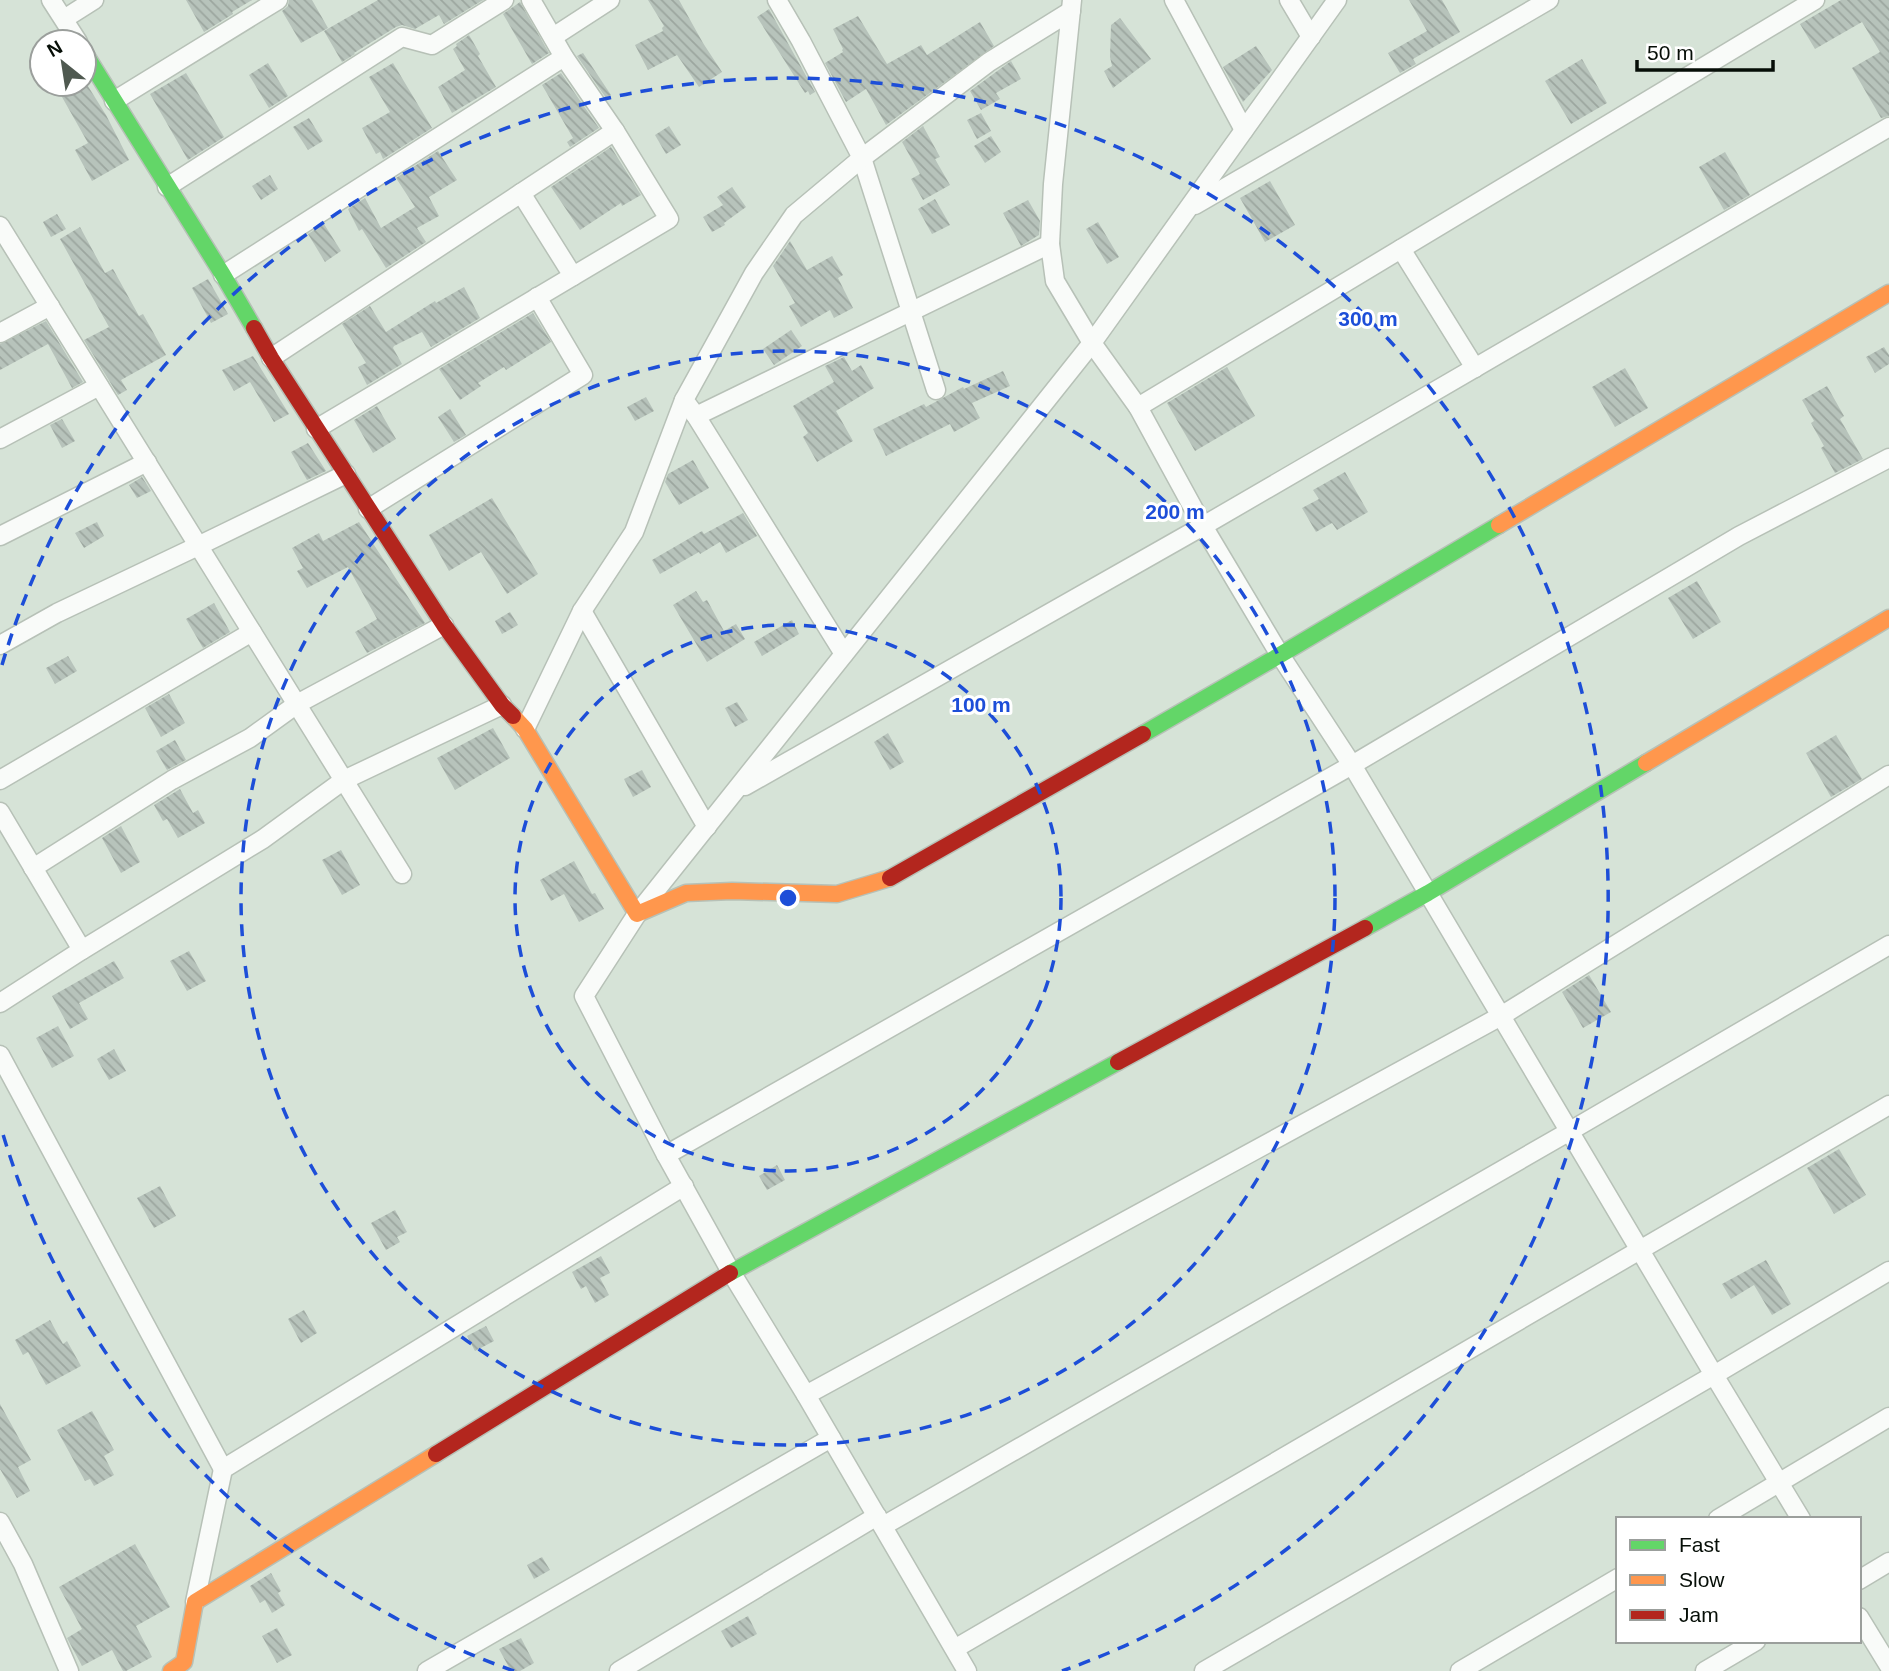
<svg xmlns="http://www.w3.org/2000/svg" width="1889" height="1671" font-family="Helvetica,sans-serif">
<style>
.building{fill:url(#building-back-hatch)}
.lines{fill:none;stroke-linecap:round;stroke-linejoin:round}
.street-casing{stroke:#b7c1b7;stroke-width:21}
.fast-casing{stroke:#b7c1b7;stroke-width:19}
.slow-casing{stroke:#b7c1b7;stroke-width:19}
.jam-casing{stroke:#b7c1b7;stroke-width:19}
.street{stroke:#f9fbf9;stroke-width:18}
.fast{stroke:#63d668;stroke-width:16}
.slow{stroke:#ff974d;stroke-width:16}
.jam{stroke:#b3261e;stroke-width:16}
.ring{fill:none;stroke:#1d4ed8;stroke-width:3.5;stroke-dasharray:12 9}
.centre{fill:#1d4ed8;stroke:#fff;stroke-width:3.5}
.ring-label{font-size:21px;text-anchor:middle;font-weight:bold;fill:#1d4ed8;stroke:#fff;stroke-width:6;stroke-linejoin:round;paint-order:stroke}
</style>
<defs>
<pattern id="building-back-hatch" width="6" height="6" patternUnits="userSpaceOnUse" patternTransform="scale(1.75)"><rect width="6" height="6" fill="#b7c3bb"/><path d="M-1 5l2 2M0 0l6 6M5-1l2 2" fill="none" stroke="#9ca69f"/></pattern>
</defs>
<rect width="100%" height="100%" fill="#d6e3d7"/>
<g class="building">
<polygon points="186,0 252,0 232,12 233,14 204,32"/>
<polygon points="289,0 312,0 328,28 301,43 282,11 288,6"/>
<polygon points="378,0 483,0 444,24 439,15 415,29 402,25 396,27 354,53 355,54 342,62 324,31"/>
<polygon points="648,0 679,0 703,43 722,72 699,87 677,55 648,70 635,45 663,31 662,28 664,26"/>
<polygon points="1409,0 1442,0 1460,32 1413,59 1416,64 1400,73 1388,53 1427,31"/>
<polygon points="1841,0 1889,0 1889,116 1881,118 1852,68 1880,52 1862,22 1815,49 1800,24"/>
<polygon points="520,2 549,53 532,64 503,14"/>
<polygon points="769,9 815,92 810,95 808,91 805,93 757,17"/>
<polygon points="858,16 887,64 921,45 927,55 980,22 994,46 886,125 866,89 846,102 825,63 843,52 842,50 843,49 833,29"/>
<polygon points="1120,18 1151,59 1113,88 1104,71 1112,66 1110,57 1111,25"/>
<polygon points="469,35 480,54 478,56 496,87 452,113 438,87 465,70 453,49 457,46 456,44"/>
<polygon points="1256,46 1272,70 1243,102 1223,67"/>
<polygon points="583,53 611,95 606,98 577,56"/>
<polygon points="1582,59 1607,103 1571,124 1545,81"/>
<polygon points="1011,61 1021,79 996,93 1000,99 981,110 970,91"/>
<polygon points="268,63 288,96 269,108 249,75"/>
<polygon points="393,63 432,128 383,159 380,152 376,154 362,128 390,112 369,77"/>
<polygon points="186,73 224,137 188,160 150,94"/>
<polygon points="561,73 599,128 570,147 567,142 573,138 542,85"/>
<polygon points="86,83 106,115 129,160 92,181 75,150 88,143 62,97"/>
<polygon points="981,113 991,131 977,139 967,120"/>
<polygon points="309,118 323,141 308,150 293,127"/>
<polygon points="669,126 681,145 666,154 655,135"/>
<polygon points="923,126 940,157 935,159 950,185 923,200 911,179 920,174 902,142"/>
<polygon points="991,136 1001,152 985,163 974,146"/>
<polygon points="611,147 641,195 622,206 621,203 580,230 551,187"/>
<polygon points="438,151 457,180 429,197 439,216 417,228 426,242 386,268 362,229 359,231 348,209 365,198 381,228 415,207 396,178"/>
<polygon points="1725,152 1750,195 1724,210 1699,167"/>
<polygon points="270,175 278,189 261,200 252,186"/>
<polygon points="1270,181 1295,225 1265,242 1240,198"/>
<polygon points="732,187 746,207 724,223 725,225 712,232 703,217 723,205 717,197"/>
<polygon points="935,199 950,225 932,234 918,209"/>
<polygon points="1028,200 1040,221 1039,235 1021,246 1003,213"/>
<polygon points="57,214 66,229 51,237 43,222"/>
<polygon points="1098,222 1119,257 1107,264 1086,229"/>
<polygon points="324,224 341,251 325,262 308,234"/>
<polygon points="80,227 105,273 113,269 139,316 143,314 166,355 121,380 127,390 118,395 84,340 109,327 60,239"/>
<polygon points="790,241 807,270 832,256 843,275 838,278 853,308 834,318 830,310 801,327 789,306 795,303 773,266"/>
<polygon points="208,279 228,314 211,323 192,288"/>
<polygon points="464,287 480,318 431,347 422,332 394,346 393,348 402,364 367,385 358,367 366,363 342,324 370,306 386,332 435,301 436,303"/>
<polygon points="533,313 551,342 506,370 504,367 478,383 481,386 460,400 439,369"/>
<polygon points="46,321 83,382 72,388 48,344 0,370 0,344"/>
<polygon points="791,330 802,346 774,365 763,349"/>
<polygon points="1884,347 1889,355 1889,364 1875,373 1866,357"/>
<polygon points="253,356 289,414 274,422 250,382 234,391 222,370"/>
<polygon points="844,357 852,371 861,365 874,388 836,411 853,441 817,462 803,437 808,433 793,406 834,382 825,366"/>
<polygon points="1227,367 1255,416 1195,451 1167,403"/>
<polygon points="1625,368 1648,408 1615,427 1592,387"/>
<polygon points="1003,371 1010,386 972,403 980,418 954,432 950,424 886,456 873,429 924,404 926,407 963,387 964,389"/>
<polygon points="1827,386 1844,416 1840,419 1863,459 1835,473 1821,448 1824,446 1811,423 1814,421 1802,400"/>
<polygon points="646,397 654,411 635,421 627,407"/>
<polygon points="377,406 396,439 373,453 354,420"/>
<polygon points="450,409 466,435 454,442 438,417"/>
<polygon points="62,419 75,441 62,448 50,425"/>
<polygon points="308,443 326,471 307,480 291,452"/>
<polygon points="693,460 709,488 679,505 665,482 668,474"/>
<polygon points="1345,472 1368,512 1337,530 1332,523 1316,532 1302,508 1319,499 1313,490"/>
<polygon points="142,477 151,491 137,498 129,485"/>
<polygon points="492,498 538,574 507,594 481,552 449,571 429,535"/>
<polygon points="743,513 757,536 726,553 720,542 700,554 699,552 660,574 652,560 702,531 704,534"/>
<polygon points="97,522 104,536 84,548 75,533"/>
<polygon points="359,522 425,623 367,653 355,632 377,619 348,567 307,588 297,571 303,568 292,548 319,533 323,541"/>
<polygon points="1697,581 1721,622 1693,639 1668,598"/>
<polygon points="696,591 703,602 707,600 724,631 736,624 745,639 707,662 673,605"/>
<polygon points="214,603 230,632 203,648 186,619"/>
<polygon points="510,612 518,625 502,634 495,621"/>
<polygon points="792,620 799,634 762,656 754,642"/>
<polygon points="68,656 77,671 55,684 46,668"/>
<polygon points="169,694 185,723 161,737 145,708"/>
<polygon points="737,702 748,720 735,727 725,708"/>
<polygon points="493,728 510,758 455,790 437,758"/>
<polygon points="888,733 904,762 890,770 874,742"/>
<polygon points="1836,735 1862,779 1831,797 1806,753"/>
<polygon points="175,740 186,760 167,770 156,751"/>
<polygon points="642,770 651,787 633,797 624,779"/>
<polygon points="180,789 193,813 198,810 205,823 178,838 167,819 163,821 154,805"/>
<polygon points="121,826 140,862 121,873 102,838"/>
<polygon points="341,850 360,885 342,895 322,860"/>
<polygon points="574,861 592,894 595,893 604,909 579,922 564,894 551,901 540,880"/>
<polygon points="189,951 206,981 187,991 170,961"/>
<polygon points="114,961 124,978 79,1003 88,1019 70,1029 52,996"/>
<polygon points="1589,975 1611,1012 1583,1028 1562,992"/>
<polygon points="58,1026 74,1056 52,1068 36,1038"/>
<polygon points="114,1049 126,1071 109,1080 97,1059"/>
<polygon points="1839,1149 1866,1195 1834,1214 1807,1168"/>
<polygon points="777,1165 785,1180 767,1190 759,1176"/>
<polygon points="160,1186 176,1216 154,1228 137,1198"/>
<polygon points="395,1210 407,1232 397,1237 400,1242 386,1250 371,1223"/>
<polygon points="601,1256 610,1273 600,1278 609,1295 595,1303 586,1286 581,1289 572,1272"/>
<polygon points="1766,1260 1791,1304 1772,1315 1754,1285 1731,1299 1722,1284"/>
<polygon points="304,1310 317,1333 301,1343 288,1319"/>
<polygon points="50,1320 63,1344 67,1341 81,1366 46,1385 28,1352 23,1355 15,1340"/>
<polygon points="486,1326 494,1341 475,1351 467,1336"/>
<polygon points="0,1404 31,1460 18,1467 30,1491 17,1498 0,1469"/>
<polygon points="92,1411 114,1450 104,1456 114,1475 94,1486 90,1479 85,1481 57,1430"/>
<polygon points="135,1544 170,1607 136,1626 152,1657 126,1671 123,1671 112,1650 82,1666 67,1638 82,1629 59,1587"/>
<polygon points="542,1557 550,1570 534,1579 527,1565"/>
<polygon points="271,1573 281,1591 278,1593 285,1605 272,1613 265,1600 260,1603 250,1586"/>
<polygon points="748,1616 757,1634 731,1648 721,1631"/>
<polygon points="277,1628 292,1655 277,1663 262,1636"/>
<polygon points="521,1638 534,1663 520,1671 511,1671 499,1649"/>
</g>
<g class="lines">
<g class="street-casing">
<g id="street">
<polyline points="51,0 78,42"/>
<polyline points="777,0 801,41 862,158 936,390"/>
<polyline points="1072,0 1053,184 1050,244 1055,281 1092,343 1138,407 1203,526 1280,655 1352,765 1714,1375 1801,1519"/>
<polyline points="1174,0 1244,130"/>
<polyline points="1289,0 1311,37"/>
<polyline points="64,19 94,0"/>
<polyline points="553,37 610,0"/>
<polyline points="114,101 278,0"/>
<polyline points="167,187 402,37 432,45 504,0"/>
<polyline points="521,193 573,276"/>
<polyline points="1195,205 1549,0"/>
<polyline points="0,226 402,874"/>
<polyline points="1401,249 1475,368"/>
<polyline points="223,275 564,57"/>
<polyline points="0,333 50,306"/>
<polyline points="271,358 615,131"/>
<polyline points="1138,407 1815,0"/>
<polyline points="696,416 1050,244"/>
<polyline points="316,429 669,219 615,131 564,57 531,0"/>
<polyline points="0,439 99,386"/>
<polyline points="368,509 583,375 537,297"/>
<polyline points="0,536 147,462"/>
<polyline points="582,611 707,827"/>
<polyline points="0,645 57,613 198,546 346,474"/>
<polyline points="844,654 696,416 684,400 754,273 794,215 862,158 989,62 1071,11"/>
<polyline points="525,729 582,611 634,532 684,400"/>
<polyline points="0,780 252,632"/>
<polyline points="745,786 1203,526 1889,127"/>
<polyline points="0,812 82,950"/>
<polyline points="33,868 172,780 250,738 297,704 444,625"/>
<polyline points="0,1003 82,950 263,839 344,780 502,705"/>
<polyline points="0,1055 223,1469"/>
<polyline points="666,1155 1352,765 1739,536 1889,458"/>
<polyline points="806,1395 1501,1016 1889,775"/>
<polyline points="1718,1519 1889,1417"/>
<polyline points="0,1522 23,1564 69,1671"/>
<polyline points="883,1526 1570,1131 1889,945"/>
<polyline points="1859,1580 1889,1562"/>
<polyline points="195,1602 223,1469 684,1186"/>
<polyline points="1859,1617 1889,1666"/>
<polyline points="956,1648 1889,1105"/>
<polyline points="427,1671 831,1438"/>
<polyline points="619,1671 877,1516"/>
<polyline points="967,1671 806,1395 731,1272 666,1155 584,996 637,914 1092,343 1337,0"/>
<polyline points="1204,1671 1714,1375 1889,1271"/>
<polyline points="1460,1671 1618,1578"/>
<polyline points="1705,1671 1756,1641"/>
</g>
</g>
<g class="fast-casing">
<g id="fast">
<polyline points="84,52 223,275 254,328"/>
<polyline points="1143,734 1280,655 1499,525"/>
<polyline points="1365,928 1428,893 1646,763"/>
<polyline points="730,1273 1118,1062"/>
</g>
</g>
<g class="slow-casing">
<g id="slow">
<polyline points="1499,525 1889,293"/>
<polyline points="513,716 525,729 637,914 686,893 732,891 837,894 890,878"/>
<polyline points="1646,763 1889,618"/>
<polyline points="171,1671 184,1662 195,1602 436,1454"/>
</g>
</g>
<g class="jam-casing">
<g id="jam">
<polyline points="254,328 271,358 444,625 502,705 513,716"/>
<polyline points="890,878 1143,734"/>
<polyline points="1118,1062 1365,928"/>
<polyline points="436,1454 730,1273"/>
</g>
</g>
<use href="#street" class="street"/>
<use href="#fast" class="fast"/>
<use href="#slow" class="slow"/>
<use href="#jam" class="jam"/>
</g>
<g class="ring">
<circle cx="788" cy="898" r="273"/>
<circle cx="788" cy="898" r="547"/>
<path d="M514 1671A820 820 0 0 1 2 1131M2 665A820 820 0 1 1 1062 1671"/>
</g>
<circle cx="788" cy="898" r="10" class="centre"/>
<g class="ring-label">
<text x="1368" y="326">300 m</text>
<text x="1175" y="519">200 m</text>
<text x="981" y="712">100 m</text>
</g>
<rect x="1616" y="1517" width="245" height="126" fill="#ffffff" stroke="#9b9f9c" stroke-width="2"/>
<rect x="1630" y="1540" width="35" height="10" fill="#63d668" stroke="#9b9f9c" stroke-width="2"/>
<text x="1679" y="1552" font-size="21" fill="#060e07">Fast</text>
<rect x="1630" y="1575" width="35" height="10" fill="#ff974d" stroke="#9b9f9c" stroke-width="2"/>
<text x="1679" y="1587" font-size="21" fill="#060e07">Slow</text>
<rect x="1630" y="1610" width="35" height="10" fill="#b3261e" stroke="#9b9f9c" stroke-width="2"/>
<text x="1679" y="1622" font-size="21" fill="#060e07">Jam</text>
<g transform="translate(63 63) rotate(330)"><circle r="33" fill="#ffffff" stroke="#9b9f9c" stroke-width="2"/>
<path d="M0-5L12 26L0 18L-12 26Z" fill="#4f5950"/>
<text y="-10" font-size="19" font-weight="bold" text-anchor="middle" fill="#060e07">N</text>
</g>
<path d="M1637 60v10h136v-10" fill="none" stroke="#060e07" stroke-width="3.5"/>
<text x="1647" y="60" font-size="21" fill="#060e07" stroke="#ffffff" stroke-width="5" paint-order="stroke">50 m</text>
</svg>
